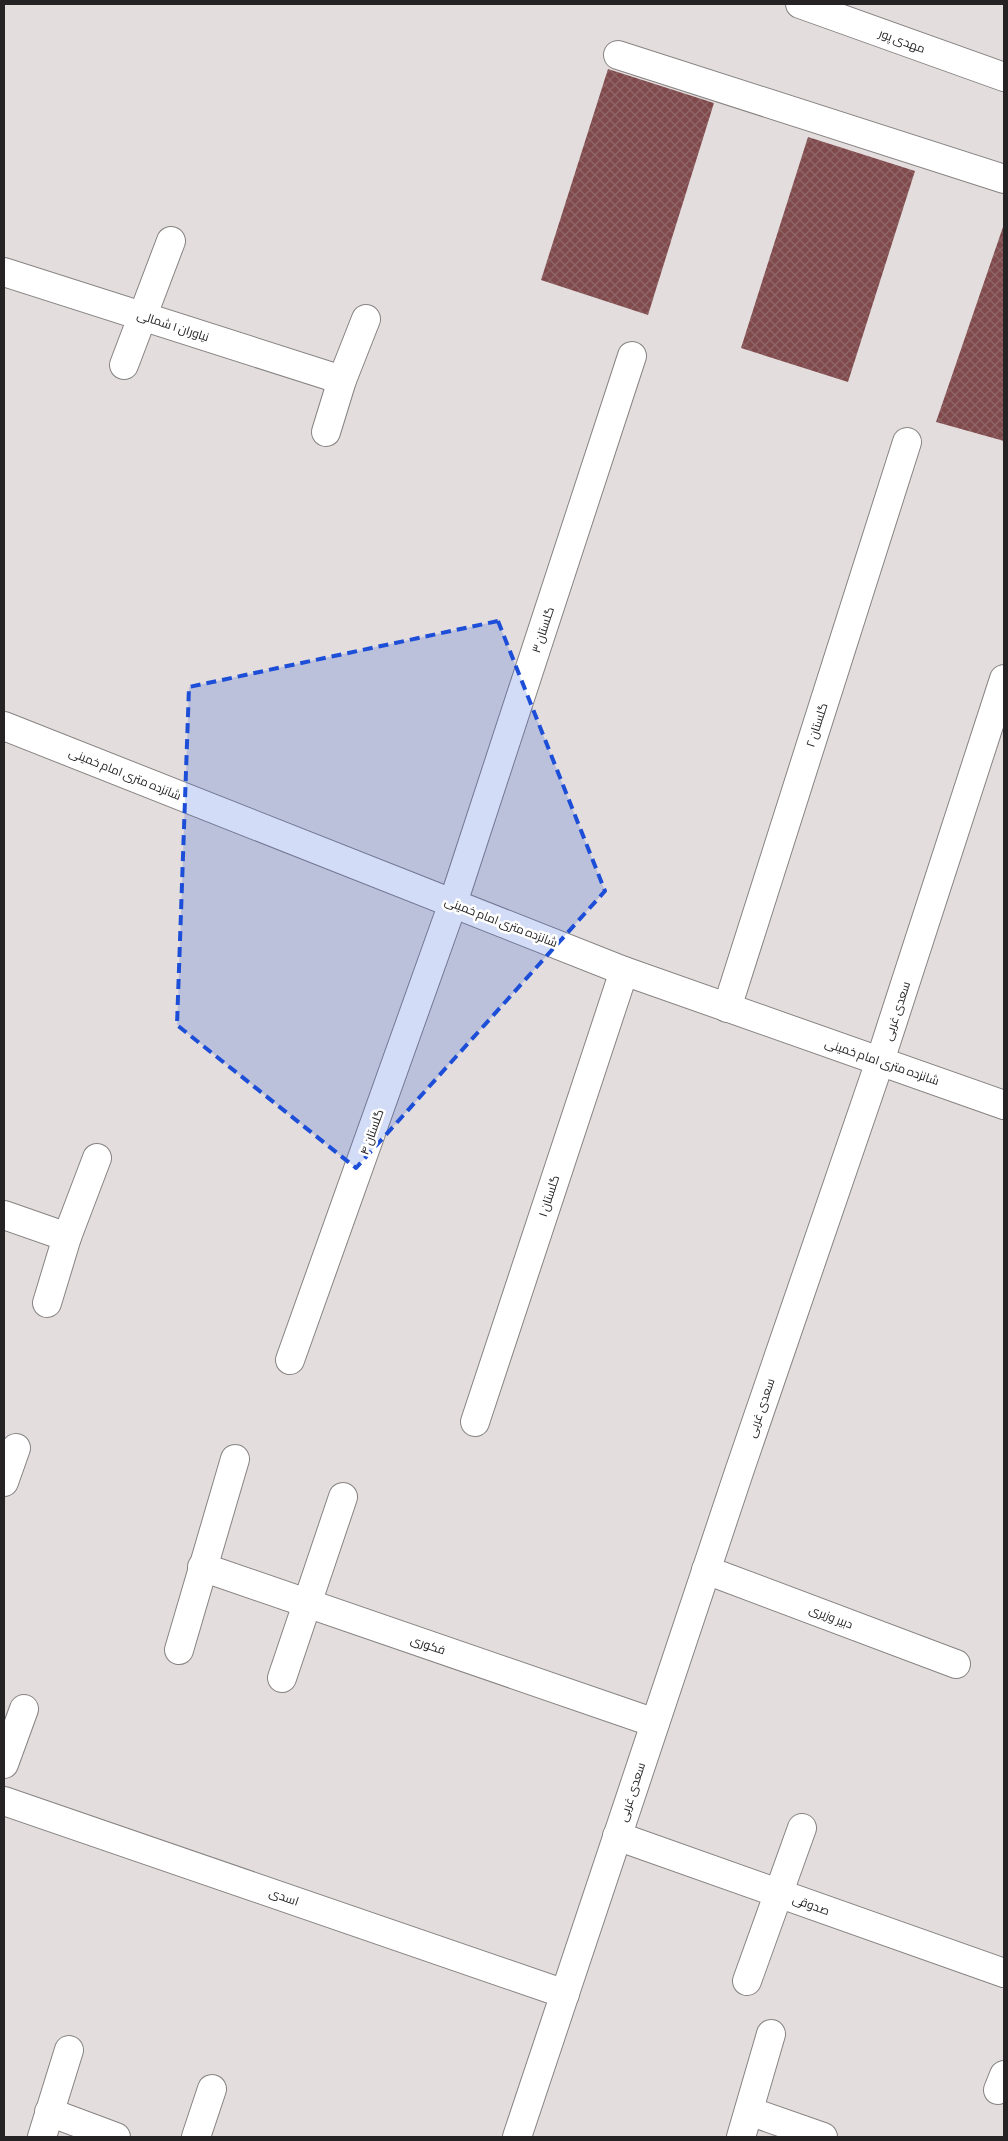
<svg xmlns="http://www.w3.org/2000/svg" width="1008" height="2141" font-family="'Crimson Pro',Cairo,serif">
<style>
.building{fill:url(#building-cross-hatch)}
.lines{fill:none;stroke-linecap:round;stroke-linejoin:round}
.minor-casing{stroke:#888383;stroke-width:30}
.major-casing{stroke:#888383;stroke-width:30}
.minor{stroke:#fff;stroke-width:28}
.major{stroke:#fff;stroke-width:28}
.marked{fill:#1d4ed8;fill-opacity:0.2;stroke:#1d4ed8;stroke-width:4;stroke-dasharray:10 6;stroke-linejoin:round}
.labels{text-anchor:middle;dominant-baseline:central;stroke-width:5;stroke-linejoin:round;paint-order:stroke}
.street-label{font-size:12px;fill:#252323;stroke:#fff}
</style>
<defs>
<pattern id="building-cross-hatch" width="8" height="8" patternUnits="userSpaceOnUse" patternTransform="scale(1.25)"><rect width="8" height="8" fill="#804a4c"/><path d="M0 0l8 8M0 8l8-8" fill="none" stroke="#906768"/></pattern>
</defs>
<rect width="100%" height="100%" fill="#e3dddd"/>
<g class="building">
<polygon points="608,69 714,103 648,315 541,280"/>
<polygon points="808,137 915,171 848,382 741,348"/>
<polygon points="1004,224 1004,441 936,422"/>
</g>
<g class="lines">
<g class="minor-casing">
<g id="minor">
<polyline points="800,4 1004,77"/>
<polyline points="618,55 1004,179"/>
<polyline points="4,272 342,380"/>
<polyline points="124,365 171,241"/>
<polyline points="326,432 342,380 366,319"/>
<polyline points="727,1008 907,442"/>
<polyline points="4,1215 67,1237"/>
<polyline points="47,1303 67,1237 97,1158"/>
<polyline points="290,1360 453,903 632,356"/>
<polyline points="475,1422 624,971"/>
<polyline points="4,1482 16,1448"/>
<polyline points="202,1567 655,1723"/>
<polyline points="706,1570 956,1664"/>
<polyline points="179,1650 235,1459"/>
<polyline points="282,1678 343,1497"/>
<polyline points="4,1764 24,1709"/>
<polyline points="4,1801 565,1994"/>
<polyline points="617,1836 1004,1973"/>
<polyline points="747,1981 802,1828"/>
<polyline points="998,2090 1004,2075"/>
<polyline points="749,2111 823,2137"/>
<polyline points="49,2112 116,2137"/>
<polyline points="42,2137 69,2050"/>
<polyline points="196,2137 212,2089"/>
<polyline points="517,2137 739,1472 880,1061 1004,679"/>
<polyline points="741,2137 771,2034"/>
</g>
</g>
<g class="major-casing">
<polyline id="major" points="4,726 624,971 1004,1105"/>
</g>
<use href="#minor" class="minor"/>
<use href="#major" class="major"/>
</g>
<path class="marked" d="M498,621L605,891L356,1168L177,1025L189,687Z"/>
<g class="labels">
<g class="street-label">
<text transform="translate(902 41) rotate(20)">مهدی پور</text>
<text transform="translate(173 326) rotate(18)">نیاوران ۱ شمالی</text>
<text transform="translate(543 630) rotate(-72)">گلستان ۳</text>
<text transform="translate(817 725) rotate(-72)">گلستان ۲</text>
<text transform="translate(125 774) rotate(22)">شانزده متری امام خمینی</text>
<text transform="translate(501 922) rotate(21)">شانزده متری امام خمینی</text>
<text transform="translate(897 1011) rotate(-72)">سعدی غربی</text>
<text transform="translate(882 1062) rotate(19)">شانزده متری امام خمینی</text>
<text transform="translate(372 1132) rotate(-70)">گلستان ۴</text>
<text transform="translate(549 1196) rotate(-72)">گلستان ۱</text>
<text transform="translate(761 1408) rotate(-71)">سعدی غربی</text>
<text transform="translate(831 1617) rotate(21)">دبیر وزیری</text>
<text transform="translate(428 1645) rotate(19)">فکوری</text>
<text transform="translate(632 1792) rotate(-72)">سعدی غربی</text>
<text transform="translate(284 1897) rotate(19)">اسدی</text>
<text transform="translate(811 1905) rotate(20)">صدوقی</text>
</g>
</g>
<rect width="1008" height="2141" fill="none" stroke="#252323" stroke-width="10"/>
</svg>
